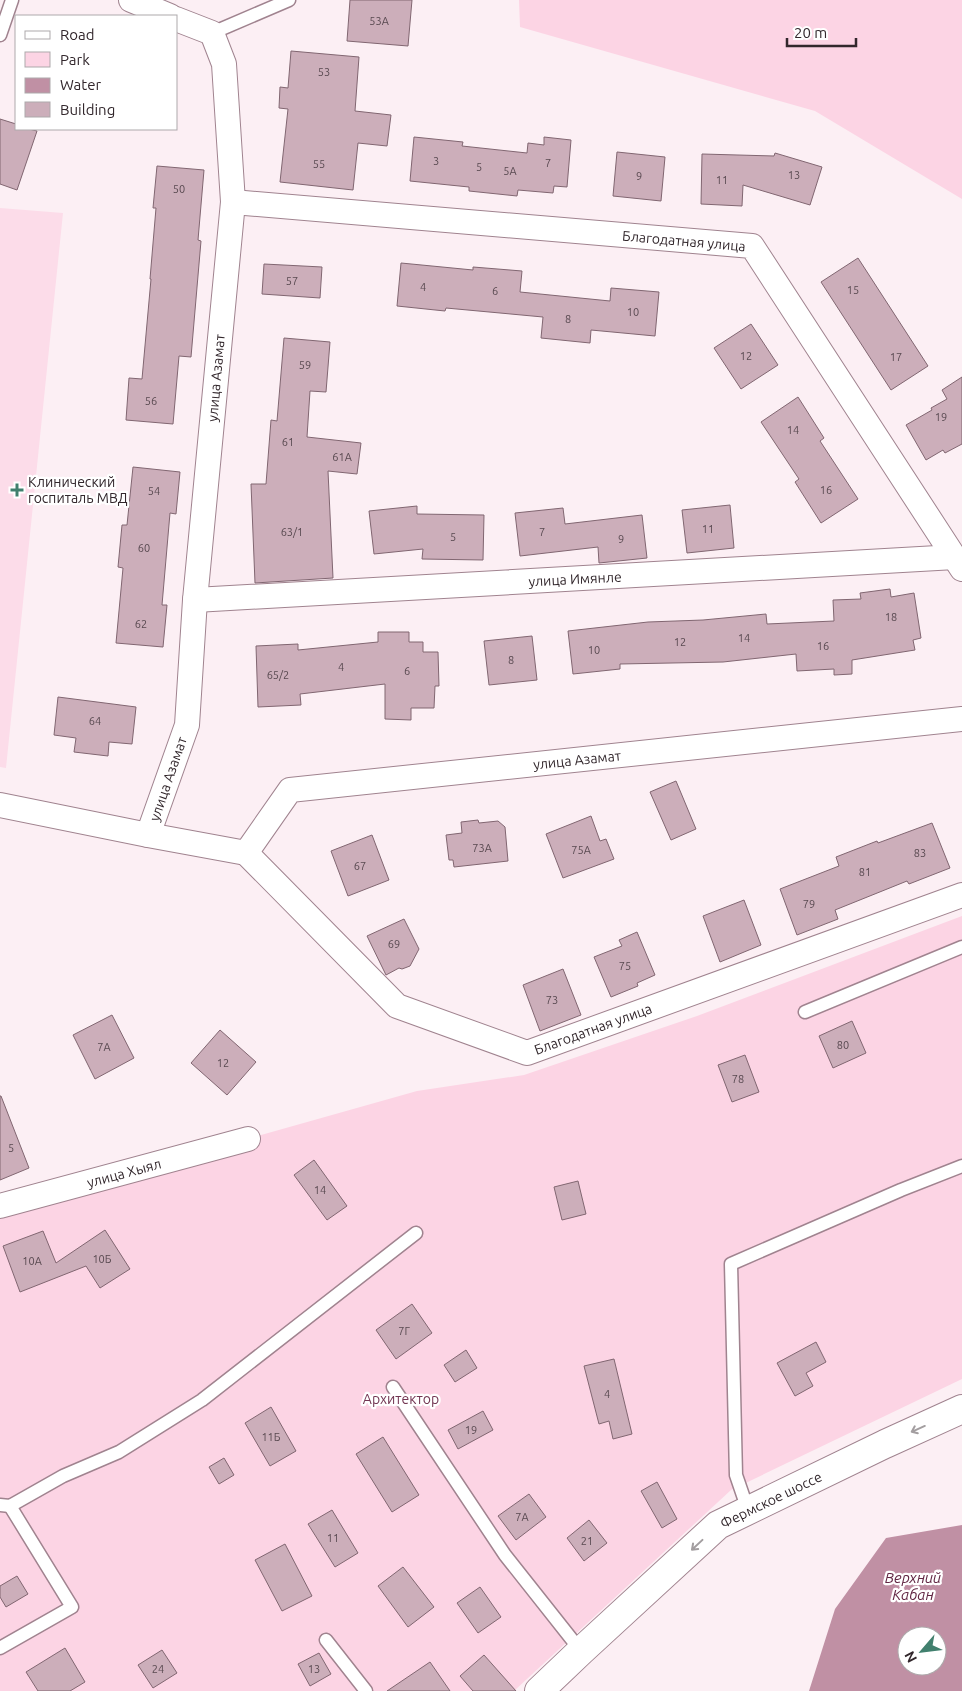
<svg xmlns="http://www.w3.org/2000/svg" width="962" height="1691" font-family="Ubuntu,sans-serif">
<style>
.built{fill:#fcdce9}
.green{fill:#fcd4e4}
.water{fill:#c090a4;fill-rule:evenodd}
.building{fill:#ccaeba;stroke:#816671}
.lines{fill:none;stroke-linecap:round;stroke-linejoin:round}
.service-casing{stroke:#a0838f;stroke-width:15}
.minor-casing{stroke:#a0838f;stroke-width:26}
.tertiary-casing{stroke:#a0838f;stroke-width:30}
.service{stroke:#fff;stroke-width:12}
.minor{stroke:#fff;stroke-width:24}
.tertiary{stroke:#fff;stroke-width:28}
.oneway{stroke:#a39ea0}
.poi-dot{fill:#41806e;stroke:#fff;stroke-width:2}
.labels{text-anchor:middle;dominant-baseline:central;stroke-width:4.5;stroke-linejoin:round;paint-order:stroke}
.number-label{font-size:11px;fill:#584950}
.street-label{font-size:14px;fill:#32272c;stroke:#fff}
.poi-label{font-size:14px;fill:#32272c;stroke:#fff;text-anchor:start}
.park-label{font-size:14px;fill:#723552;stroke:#fff}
.water-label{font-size:15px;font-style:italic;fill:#612643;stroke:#fff}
</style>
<rect width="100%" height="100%" fill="#fceff4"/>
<polygon class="built" points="0,208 63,213 6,768 0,767"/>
<g class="green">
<polygon points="519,0 962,0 962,199 815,111 520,27"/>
<polygon points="962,916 962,1379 731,1490 514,1691 0,1691 0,1209 417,1091 524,1075 697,1016"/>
</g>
<path class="water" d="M962,1525V1691H809L835,1609L886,1538ZM907,1636H937V1666H907Z"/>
<g class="building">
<polygon points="350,0 412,0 408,46 347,41"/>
<polygon points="291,51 359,57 355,111 391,115 387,146 358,143 353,190 280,182 288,109 279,108 280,87 288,88"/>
<polygon points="0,119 16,124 16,129 29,129 37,131 17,190 0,184"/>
<polygon points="414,137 463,142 462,146 527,153 528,143 544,145 544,137 571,140 567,187 554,186 553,193 518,190 517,196 469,191 469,187 410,181"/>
<polygon points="617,152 665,157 661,201 613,196"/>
<polygon points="775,153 822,167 810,205 743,185 742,206 701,204 702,154 774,156"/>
<polygon points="157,166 204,170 198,240 201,241 191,357 179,356 173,424 126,420 129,378 142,379 151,279 150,279 156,208 153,208"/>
<polygon points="858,258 928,366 891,390 821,282"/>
<polygon points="401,263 473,270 473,267 522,271 520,292 610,301 611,288 659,292 655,336 591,330 590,343 541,338 543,317 446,308 445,311 397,306"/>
<polygon points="264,264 322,267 320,298 262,294"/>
<polygon points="751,324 778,365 741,389 714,348"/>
<polygon points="284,338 330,342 326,392 310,391 307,437 361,443 357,474 328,471 333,578 255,583 251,484 266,484 271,420 277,421"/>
<polygon points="962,377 962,444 945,453 943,450 926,460 906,425 932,410 931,408 947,399 942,390"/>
<polygon points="798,397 824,438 820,441 858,499 821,523 795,482 799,479 761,422"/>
<polygon points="133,467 180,472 176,514 170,513 162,605 167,605 163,647 116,643 123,568 118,567 122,525 127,525"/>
<polygon points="730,505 734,548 687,553 682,510"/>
<polygon points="417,506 417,514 484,515 483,560 422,559 423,549 374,554 369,511"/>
<polygon points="563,508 565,524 642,515 647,558 599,563 598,547 520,556 515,513"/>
<polygon points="890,589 891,597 914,593 921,638 913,640 915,650 852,660 852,674 834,675 834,669 797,671 796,654 723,662 620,664 620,669 573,674 568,631 648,622 703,620 766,614 767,624 834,621 833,600 861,599 860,593"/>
<polygon points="378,632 409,632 409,642 423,642 423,652 438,652 439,686 435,686 434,708 411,708 411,720 385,719 385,684 300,694 301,705 258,707 256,646 298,644 298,650 378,642"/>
<polygon points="532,636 537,680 489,685 484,641"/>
<polygon points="58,697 136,707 132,744 109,742 108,756 74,752 76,738 54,735"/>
<polygon points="676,781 696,829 671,840 650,792"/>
<polygon points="591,816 600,841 606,839 614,859 563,878 546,834"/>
<polygon points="478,820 479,823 498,821 505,827 508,861 454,867 453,860 449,860 446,835 462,833 461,822"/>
<polygon points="932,823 950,868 909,884 907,881 835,910 838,919 797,935 780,889 839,866 836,857 877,841 878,843"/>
<polygon points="372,835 389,880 348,896 331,851"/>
<polygon points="744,900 761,945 720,962 703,916"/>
<polygon points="404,919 419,949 410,966 402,969 399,968 386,975 367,936"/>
<polygon points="637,932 655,975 637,983 638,986 611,997 594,957 622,946 619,940"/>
<polygon points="563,969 581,1015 540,1031 523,985"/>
<polygon points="112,1015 134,1058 95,1079 73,1035"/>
<polygon points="852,1021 866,1053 833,1068 819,1036"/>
<polygon points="220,1030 256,1062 227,1095 191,1063"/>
<polygon points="745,1055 759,1092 732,1102 718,1065"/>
<polygon points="0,1096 1,1096 29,1168 0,1180"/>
<polygon points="314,1160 347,1206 327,1220 294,1175"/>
<polygon points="578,1181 586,1214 562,1220 554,1187"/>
<polygon points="105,1230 130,1269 100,1288 86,1266 20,1292 3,1246 43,1231 56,1263"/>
<polygon points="412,1304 432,1333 396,1359 376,1330"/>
<polygon points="816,1342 826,1362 806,1373 813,1386 795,1396 777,1363"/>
<polygon points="466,1350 477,1368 455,1382 444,1365"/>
<polygon points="614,1359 632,1434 613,1439 609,1421 599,1424 584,1366"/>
<polygon points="271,1407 296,1451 270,1466 245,1423"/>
<polygon points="483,1411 493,1430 458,1449 448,1430"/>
<polygon points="383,1437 419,1495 392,1512 356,1454"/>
<polygon points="224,1458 234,1475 219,1484 209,1467"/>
<polygon points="657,1482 677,1519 662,1528 641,1491"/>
<polygon points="529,1494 546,1517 516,1540 498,1516"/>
<polygon points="332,1510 358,1553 335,1567 308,1524"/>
<polygon points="589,1520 607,1543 584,1561 567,1538"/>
<polygon points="285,1544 312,1596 282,1611 255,1560"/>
<polygon points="403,1567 434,1607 408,1627 378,1586"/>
<polygon points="17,1576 28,1594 6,1607 0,1597 0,1586"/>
<polygon points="480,1587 501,1617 478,1633 457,1603"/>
<polygon points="65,1648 85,1682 70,1691 38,1691 26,1672"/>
<polygon points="162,1650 177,1673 153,1688 138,1665"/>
<polygon points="319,1653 331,1674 310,1686 298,1664"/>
<polygon points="484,1655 516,1691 473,1691 460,1676"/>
<polygon points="430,1662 450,1691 387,1691"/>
</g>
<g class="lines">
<g class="service-casing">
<g id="service">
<polyline points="212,33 289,0"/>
<polyline points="0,35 12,0"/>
<polyline points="805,1012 962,947"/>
<polyline points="393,1387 505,1555 581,1651"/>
<polyline points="0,1505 10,1506 63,1476 119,1452 202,1400 416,1233"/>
<polyline points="748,1510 736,1475 731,1264 901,1190 962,1166"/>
<polyline points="326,1640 366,1691"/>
<polyline points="0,1648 72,1607 10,1506"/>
</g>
</g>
<g class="minor-casing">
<g id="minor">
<polyline points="131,0 170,16"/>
<polyline points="233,202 752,246 962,569"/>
<polyline points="195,600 955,557"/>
<polyline points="0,805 148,835 246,853 290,790 962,719"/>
<polyline points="148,835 187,725 195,600 233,202 224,64 212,33 176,19"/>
<polyline points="246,853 397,1006 527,1053 962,895"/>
<polyline points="0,1206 248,1139"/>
</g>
</g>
<g class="tertiary-casing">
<polyline id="tertiary" points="539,1691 581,1651 718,1525 885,1444 962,1409"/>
</g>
<use href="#service" class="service"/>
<use href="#minor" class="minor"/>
<use href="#tertiary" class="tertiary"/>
</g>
<defs><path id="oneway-shaft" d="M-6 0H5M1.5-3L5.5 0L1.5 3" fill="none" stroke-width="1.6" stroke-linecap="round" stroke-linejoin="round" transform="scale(1.25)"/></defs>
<g class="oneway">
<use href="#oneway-shaft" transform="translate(918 1429) rotate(156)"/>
<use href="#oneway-shaft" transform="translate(697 1545) rotate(137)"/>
</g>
<path class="poi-dot" d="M14.5 482.5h5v5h5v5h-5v5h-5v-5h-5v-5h5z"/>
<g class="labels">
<g class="number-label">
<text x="379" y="21">53А</text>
<text x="324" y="72">53</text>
<text x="436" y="161">3</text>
<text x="548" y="163">7</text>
<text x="319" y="164">55</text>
<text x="479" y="167">5</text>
<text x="510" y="171">5А</text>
<text x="794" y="175">13</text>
<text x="639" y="176">9</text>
<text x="722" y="180">11</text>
<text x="179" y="189">50</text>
<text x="292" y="281">57</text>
<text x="423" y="287">4</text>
<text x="853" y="290">15</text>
<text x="495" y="291">6</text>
<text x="633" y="312">10</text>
<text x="568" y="319">8</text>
<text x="746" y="356">12</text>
<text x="896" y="357">17</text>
<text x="305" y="365">59</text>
<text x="151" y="401">56</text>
<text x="941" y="417">19</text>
<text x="793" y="430">14</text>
<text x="288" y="442">61</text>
<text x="342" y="457">61А</text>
<text x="826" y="490">16</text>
<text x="154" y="491">54</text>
<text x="708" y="529">11</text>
<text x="292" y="532">63/1</text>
<text x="542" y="532">7</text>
<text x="453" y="537">5</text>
<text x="621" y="539">9</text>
<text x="144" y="548">60</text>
<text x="891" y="617">18</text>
<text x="141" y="624">62</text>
<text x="744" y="638">14</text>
<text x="680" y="642">12</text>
<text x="823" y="646">16</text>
<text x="594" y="650">10</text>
<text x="511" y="660">8</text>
<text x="341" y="667">4</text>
<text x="407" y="671">6</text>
<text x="278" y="675">65/2</text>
<text x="95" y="721">64</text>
<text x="482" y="848">73А</text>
<text x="581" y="850">75А</text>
<text x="920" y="853">83</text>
<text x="360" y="866">67</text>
<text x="865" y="872">81</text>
<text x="809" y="904">79</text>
<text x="394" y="944">69</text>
<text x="625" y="966">75</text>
<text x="552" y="1000">73</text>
<text x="843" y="1045">80</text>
<text x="104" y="1047">7А</text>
<text x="223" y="1063">12</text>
<text x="738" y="1079">78</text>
<text x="11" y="1148">5</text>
<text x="320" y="1190">14</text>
<text x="102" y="1259">10Б</text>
<text x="32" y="1261">10А</text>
<text x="404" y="1331">7Г</text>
<text x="607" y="1394">4</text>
<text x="471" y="1430">19</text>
<text x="271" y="1437">11Б</text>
<text x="522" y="1517">7А</text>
<text x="333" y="1538">11</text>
<text x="587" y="1541">21</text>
<text x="158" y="1669">24</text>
<text x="314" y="1669">13</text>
</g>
<g class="street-label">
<text transform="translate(684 241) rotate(5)">Благодатная улица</text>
<text transform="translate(216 378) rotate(-85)">улица Азамат</text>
<text transform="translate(575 579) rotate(-3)">улица Имянле</text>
<text transform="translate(577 760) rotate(-6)">улица Азамат</text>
<text transform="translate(168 779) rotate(-71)">улица Азамат</text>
<text transform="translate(593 1029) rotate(-20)">Благодатная улица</text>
<text transform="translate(124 1173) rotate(-15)">улица Хыял</text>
<text transform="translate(771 1500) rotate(-26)">Фермское шоссе</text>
</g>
<g class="poi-label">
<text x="28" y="482">Клинический<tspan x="28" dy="16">госпиталь МВД</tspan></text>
</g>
<g class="park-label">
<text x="401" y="1399">Архитектор</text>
</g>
<g class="water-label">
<text x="913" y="1577">Верхний<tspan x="913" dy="17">Кабан</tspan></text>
</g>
</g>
<rect x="15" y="15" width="162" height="115" fill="#ffffff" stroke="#ada9ab"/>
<rect x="25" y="31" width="25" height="8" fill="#ffffff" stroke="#ada9ab"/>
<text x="60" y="40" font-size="15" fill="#32272c">Road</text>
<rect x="25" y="52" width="25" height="15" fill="#fcd4e4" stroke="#ada9ab"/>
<text x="60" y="65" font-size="15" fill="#32272c">Park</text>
<rect x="25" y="78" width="25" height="15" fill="#c090a4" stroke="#ada9ab"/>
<text x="60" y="90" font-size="15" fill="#32272c">Water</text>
<rect x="25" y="102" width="25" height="15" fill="#ccaeba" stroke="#ada9ab"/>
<text x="60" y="115" font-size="15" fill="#32272c">Building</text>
<g transform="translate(922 1651) rotate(242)"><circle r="24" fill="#ffffff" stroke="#ada9ab"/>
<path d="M0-4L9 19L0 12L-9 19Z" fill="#41806e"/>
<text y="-8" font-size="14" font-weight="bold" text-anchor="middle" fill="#32272c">N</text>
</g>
<path d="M787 38v8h69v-8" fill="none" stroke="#32272c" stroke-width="2.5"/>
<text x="794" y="38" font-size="15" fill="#32272c" stroke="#ffffff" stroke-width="4" paint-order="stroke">20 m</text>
</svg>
